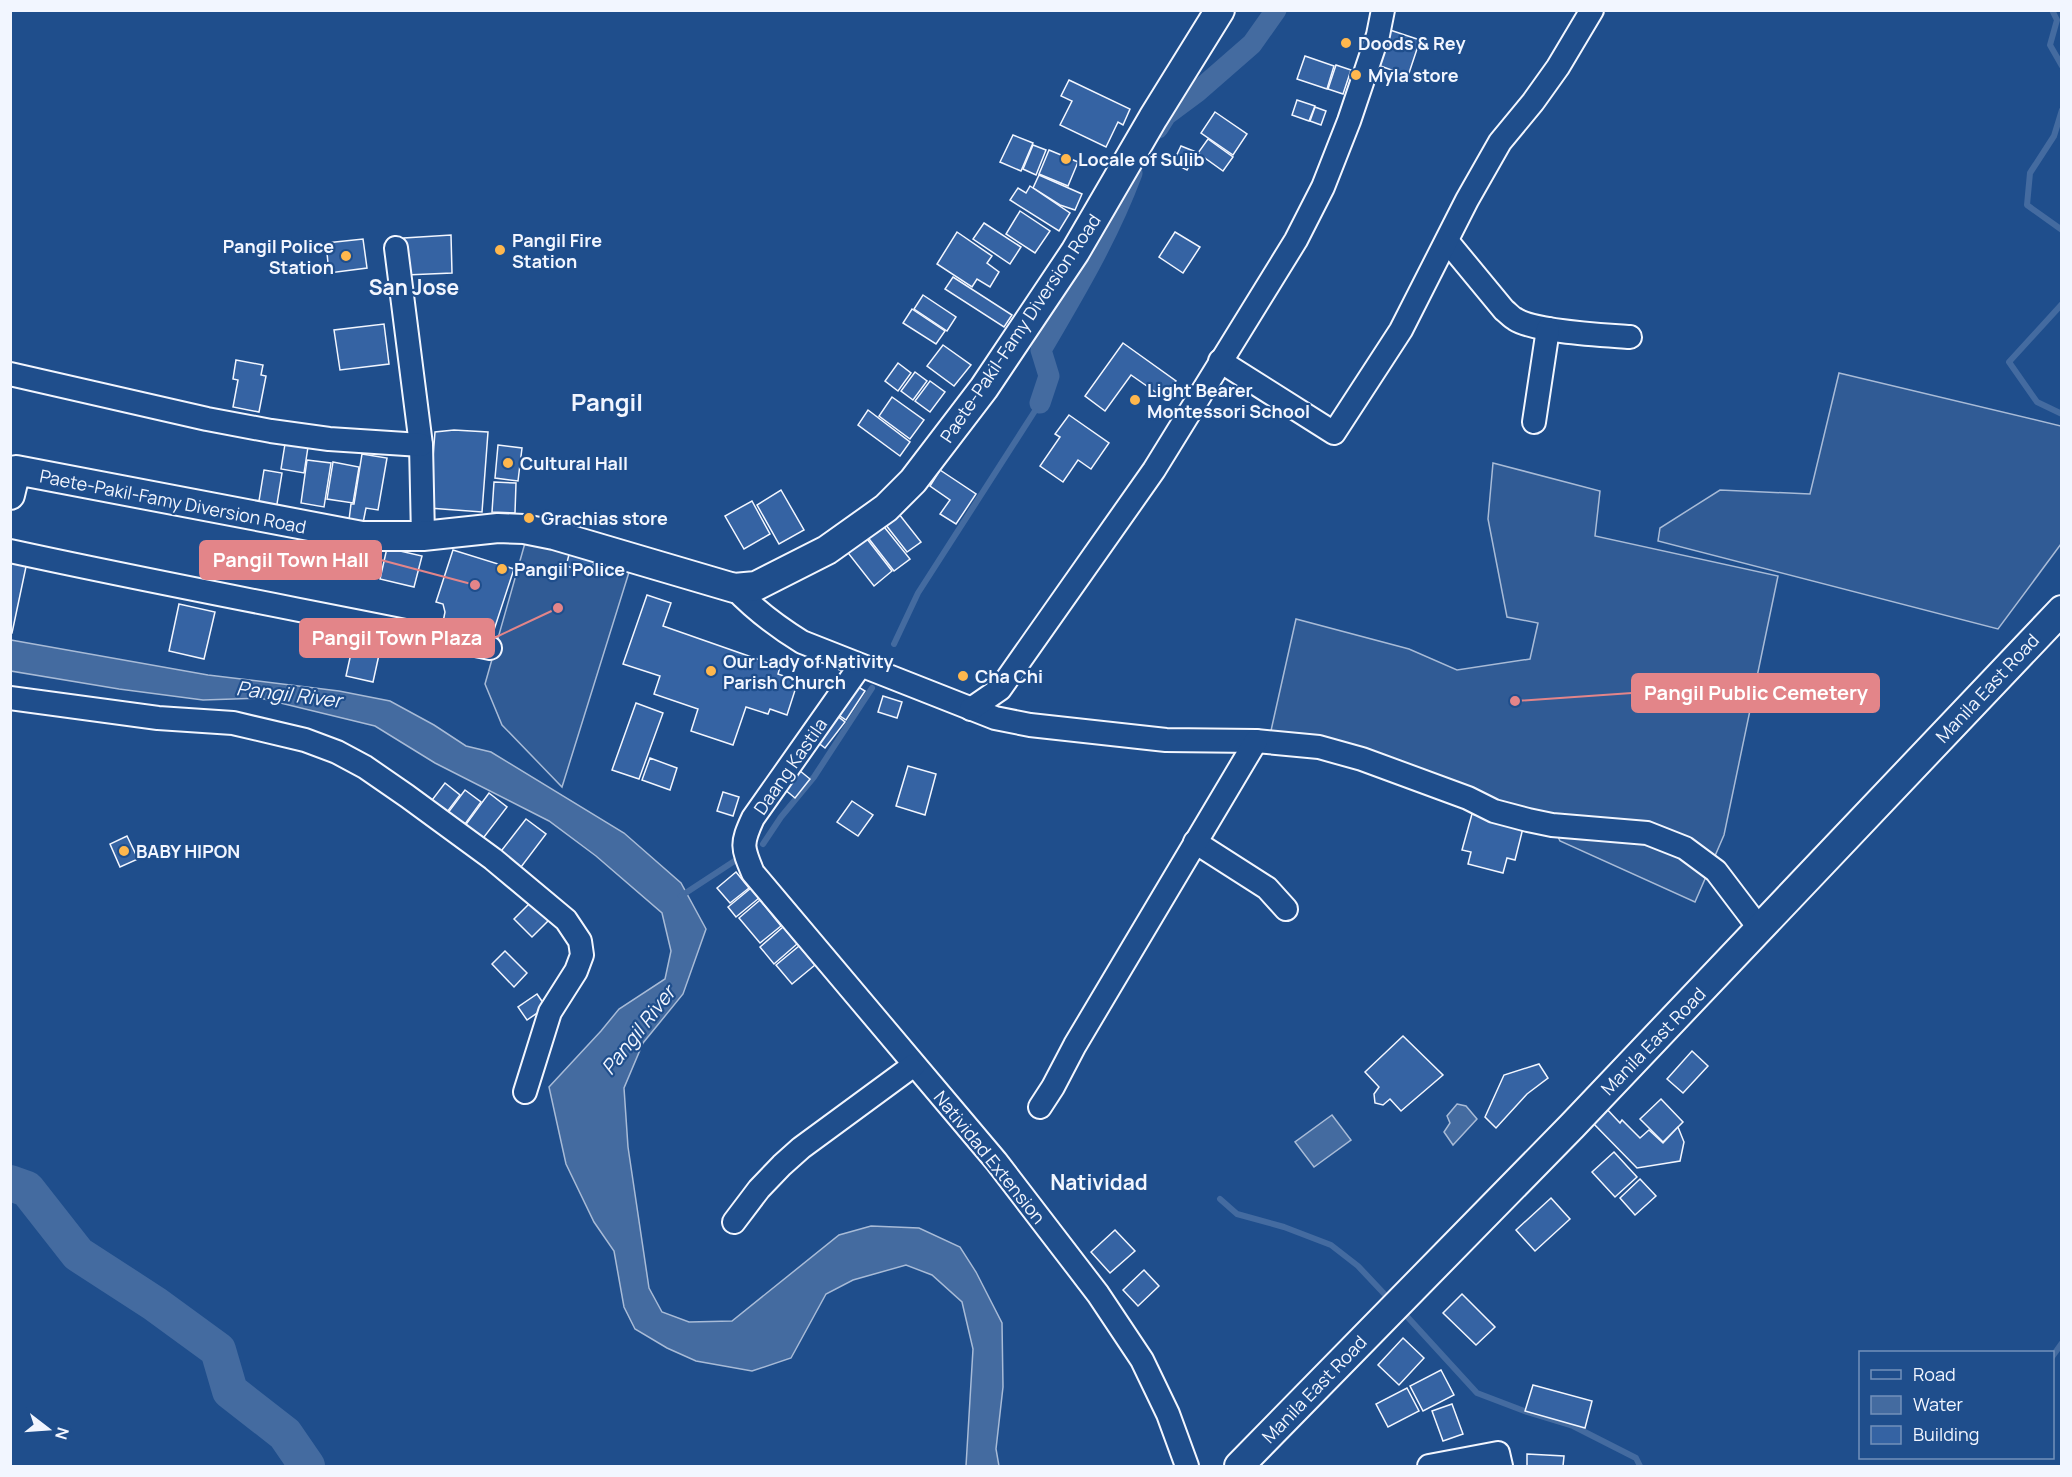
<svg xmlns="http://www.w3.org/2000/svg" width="2072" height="1477" font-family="Manrope,sans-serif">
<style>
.built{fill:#305b95;stroke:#a8bbd7;stroke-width:1.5}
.water{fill:#446ba0;stroke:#a8bbd7;stroke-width:1.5}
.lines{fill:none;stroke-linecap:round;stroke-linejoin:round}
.stream{stroke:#446ba0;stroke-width:6}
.canal{stroke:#446ba0;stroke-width:21}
.river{stroke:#446ba0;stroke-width:36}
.building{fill:#3563a3;stroke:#f2f6ff;stroke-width:1.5}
.minor-casing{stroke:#f2f6ff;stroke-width:26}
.major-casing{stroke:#f2f6ff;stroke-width:32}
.minor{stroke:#1f4e8c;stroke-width:22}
.major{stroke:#1f4e8c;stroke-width:28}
.poi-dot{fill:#ffb74d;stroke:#1f4e8c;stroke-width:2}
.labels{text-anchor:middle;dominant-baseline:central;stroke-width:4.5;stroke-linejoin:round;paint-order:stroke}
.poi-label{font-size:18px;font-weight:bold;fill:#f2f6ff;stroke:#1f4e8c;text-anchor:start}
.street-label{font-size:18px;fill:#f2f6ff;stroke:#1f4e8c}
.water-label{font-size:20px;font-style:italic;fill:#f2f6ff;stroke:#1f4e8c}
.quarter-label{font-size:21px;font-weight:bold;fill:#f2f6ff;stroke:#1f4e8c}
.district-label{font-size:24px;font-weight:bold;fill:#f2f6ff;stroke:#1f4e8c}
.leader{fill:none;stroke:#e38589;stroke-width:2}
.callout-dot{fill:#e38589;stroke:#1f4e8c;stroke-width:2}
.callout{fill:#e38589;stroke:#e38589;stroke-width:2}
.callout-label{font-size:20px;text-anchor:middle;font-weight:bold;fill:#fff}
</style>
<rect width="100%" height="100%" fill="#1f4e8c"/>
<g class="built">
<polygon points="1839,373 2061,426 2061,544 1998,629 1658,541 1660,528 1720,490 1810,494"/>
<polygon points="1493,463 1600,491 1595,536 1778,576 1724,835 1695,902 1560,841 1548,816 1270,735 1296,619 1409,649 1457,670 1530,659 1538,623 1507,617 1488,519"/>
<polygon points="530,539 630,569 562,787 502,725 485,684 525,543"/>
</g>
<g class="water">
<polygon points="11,640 208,675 339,691 390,701 434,725 466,746 491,752 624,833 681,883 706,929 683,994 643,1043 624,1088 628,1147 649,1288 662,1312 689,1322 732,1321 839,1235 871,1226 919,1228 960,1247 976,1272 1002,1323 1003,1387 996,1449 999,1466 966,1466 973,1349 962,1302 932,1275 906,1265 853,1280 826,1294 791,1358 752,1371 696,1361 667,1348 635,1329 624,1307 614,1251 594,1222 566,1164 549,1087 601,1031 619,1009 665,979 671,951 662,913 596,856 549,821 435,763 375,726 260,698 203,700 119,689 11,671"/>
<polygon points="1457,1104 1466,1106 1477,1119 1453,1145 1444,1132 1450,1123 1447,1116"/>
<polygon points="1332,1115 1351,1140 1314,1167 1295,1142"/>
</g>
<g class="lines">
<g class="stream">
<polyline points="2052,10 2057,20 2050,45 2062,66"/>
<polyline points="2062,110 2054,136 2030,173 2027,205 2062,230"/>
<polyline points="2062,304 2009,362 2037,402 2062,414"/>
<polyline points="894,644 918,593 1040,403"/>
<polyline points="763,844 781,817 814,777 872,688"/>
<polyline points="681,896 736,860"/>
<polyline points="1220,1199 1237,1214 1284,1227 1331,1245 1358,1266 1390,1300"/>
<polyline points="1402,1311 1477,1393 1527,1412 1573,1426 1636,1458 1640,1466"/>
<polyline points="2052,1357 2062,1343"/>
</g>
<g class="canal">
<polyline points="1158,128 1166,115 1197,92 1252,44 1276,10"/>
<path d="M1040,403L1049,376L1041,350C1075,292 1108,237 1132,173"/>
</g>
<polyline class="river" points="10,1183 27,1189 78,1254 155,1304 218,1350 230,1391 285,1434 307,1466"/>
</g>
<g class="building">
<polygon points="1387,29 1420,40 1408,76 1375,64"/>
<polygon points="1305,56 1334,66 1327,89 1297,79"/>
<polygon points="1336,65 1351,70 1343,94 1328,89"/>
<polygon points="1069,80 1130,109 1123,125 1118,122 1106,147 1060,125 1072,101 1061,96"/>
<polygon points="1297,100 1315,106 1309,121 1292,115"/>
<polygon points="1315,107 1326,111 1321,125 1310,121"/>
<polygon points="1215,112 1247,134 1233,155 1201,133"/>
<polygon points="1013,135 1033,143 1021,171 1000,162"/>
<polygon points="1208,139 1233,157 1223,171 1198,153"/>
<polygon points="1033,145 1046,150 1036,175 1023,169"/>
<polygon points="1181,146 1196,152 1187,170 1173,163"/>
<polygon points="1049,150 1078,162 1068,186 1039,174"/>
<polygon points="1039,175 1082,194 1075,210 1060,205 1033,188"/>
<polygon points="1030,186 1070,213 1059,231 1010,200 1018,188 1026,193"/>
<polygon points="1020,211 1050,231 1035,253 1006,234"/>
<polygon points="984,223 1021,247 1010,264 973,239"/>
<polygon points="957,232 992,256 987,263 999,272 990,287 977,279 972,287 937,264"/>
<polygon points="1175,232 1200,247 1183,273 1159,257"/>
<polygon points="451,235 452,273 406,275 404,238"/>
<polygon points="363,239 367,268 329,273 326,243"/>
<polygon points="953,277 1012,315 1004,327 945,289"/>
<polygon points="923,295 956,317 947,331 914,309"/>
<polygon points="912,309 945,331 936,344 903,323"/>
<polygon points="384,324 389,364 340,370 334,330"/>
<polygon points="1123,343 1176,381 1164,398 1131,375 1105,411 1085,396"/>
<polygon points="943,345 971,365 954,386 927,366"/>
<polygon points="236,360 263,365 261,375 266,376 259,412 233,407 238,380 233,379"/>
<polygon points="898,363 911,373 898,391 885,381"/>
<polygon points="915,372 927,381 913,400 901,391"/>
<polygon points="930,381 945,392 930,412 915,401"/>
<polygon points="892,397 924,420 910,439 879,416"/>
<polygon points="868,410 910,442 900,456 858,425"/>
<polygon points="1069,415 1109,443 1091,469 1078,460 1063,482 1040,466 1060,437 1055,434"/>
<polygon points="454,430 488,432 482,512 429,508 435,432"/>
<polygon points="285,444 308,447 304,473 281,469"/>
<polygon points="498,445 522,448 518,481 495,478"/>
<polygon points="362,454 387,458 378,510 366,508 363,523 349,520 351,504 354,504"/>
<polygon points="307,460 331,463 324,507 301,503"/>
<polygon points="333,462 359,467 353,503 327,499"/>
<polygon points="264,470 282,473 276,510 258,507"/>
<polygon points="940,470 976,494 956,524 940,514 950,500 930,486"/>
<polygon points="494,482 516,483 515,513 492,512"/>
<polygon points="781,490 804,530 779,544 757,505"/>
<polygon points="752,501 770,534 744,549 725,516"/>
<polygon points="895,509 921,542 907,552 882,520"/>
<polygon points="881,523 910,559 894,571 866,535"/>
<polygon points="864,535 892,571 874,586 845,549"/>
<polygon points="387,548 422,556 414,587 380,579"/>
<polygon points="453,550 514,569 490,642 442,627 445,612 443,604 436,602"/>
<polygon points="570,551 595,559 591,573 566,566"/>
<polygon points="10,559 27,562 12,633 10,633"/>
<polygon points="647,595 671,603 663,626 780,667 778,674 798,681 787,715 770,709 768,714 746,707 733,745 691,731 698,709 654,694 660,676 623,664"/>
<polygon points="179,604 215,612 204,659 169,651"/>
<polygon points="355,635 382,641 373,682 346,676"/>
<polygon points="852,683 865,691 846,720 834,712"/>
<polygon points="883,696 902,702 897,718 878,712"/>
<polygon points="636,703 663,713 639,779 612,770"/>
<polygon points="832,712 845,722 825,748 812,738"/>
<polygon points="650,758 677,768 670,790 642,780"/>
<polygon points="794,766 810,779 795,798 778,784"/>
<polygon points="908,766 936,774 925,815 896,806"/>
<polygon points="445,783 460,795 444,816 429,804"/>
<polygon points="465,790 481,802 460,831 444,818"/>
<polygon points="723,792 739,797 733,816 717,811"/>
<polygon points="489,793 507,807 481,841 464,827"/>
<polygon points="852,801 873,815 858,836 837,822"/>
<polygon points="1472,814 1523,828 1515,860 1507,858 1503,873 1468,864 1471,852 1462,850"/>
<polygon points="526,819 546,834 515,875 495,859"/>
<polygon points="127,836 138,859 120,867 110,844"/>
<polygon points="736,872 749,888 730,903 717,888"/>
<polygon points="751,888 759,898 736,917 728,907"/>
<polygon points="760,900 781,926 760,943 739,918"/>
<polygon points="531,902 549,920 532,937 514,919"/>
<polygon points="783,927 797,944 774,964 760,947"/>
<polygon points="799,946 815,965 792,984 776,965"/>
<polygon points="505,951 527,973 514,987 492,964"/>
<polygon points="537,994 546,1007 527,1020 518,1007"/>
<polygon points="1403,1036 1443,1075 1401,1111 1390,1099 1383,1105 1375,1103 1374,1094 1379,1087 1365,1072"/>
<polygon points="1692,1051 1708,1066 1683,1093 1667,1079"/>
<polygon points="1539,1064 1548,1078 1527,1094 1496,1128 1485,1117 1504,1075"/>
<polygon points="1661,1099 1683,1122 1663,1142 1640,1119"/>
<polygon points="1604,1106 1620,1123 1622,1120 1640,1138 1649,1130 1663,1143 1678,1127 1684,1142 1680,1161 1637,1168 1590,1120"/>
<polygon points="1614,1152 1637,1177 1615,1197 1592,1172"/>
<polygon points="1640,1179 1656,1196 1635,1215 1620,1198"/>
<polygon points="1551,1198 1570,1219 1535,1251 1516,1230"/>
<polygon points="1115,1230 1135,1251 1110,1273 1091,1252"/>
<polygon points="1144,1270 1159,1286 1138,1306 1123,1290"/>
<polygon points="1462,1294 1495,1327 1476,1345 1443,1313"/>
<polygon points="1403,1338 1424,1358 1399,1385 1378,1365"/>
<polygon points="1441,1370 1454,1395 1423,1411 1410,1386"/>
<polygon points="1533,1385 1592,1401 1585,1428 1525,1411"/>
<polygon points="1407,1388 1419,1411 1388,1427 1376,1404"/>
<polygon points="1452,1404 1463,1434 1443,1441 1432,1411"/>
<polygon points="1527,1454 1564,1456 1563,1466 1527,1466"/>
</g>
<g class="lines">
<g class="minor-casing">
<g id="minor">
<path d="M1447,241L1504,310C1508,313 1511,317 1515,319C1535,332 1604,335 1630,337"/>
<polyline points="396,248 421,445 423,536"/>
<polyline points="1220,361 1334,433 1401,330 1467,200 1500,142 1533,102 1558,67 1592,10"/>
<polyline points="10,374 207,419 271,431 329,439 421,445"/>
<polyline points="1534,422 1548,329"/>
<path d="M10,551C170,586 330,615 490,648"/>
<path d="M734,588C755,610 776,626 802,642L995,718L1030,725L1166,740L1256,741L1319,747L1362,759L1468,798L1494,811L1528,820L1552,825L1647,833L1685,848L1716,871L1760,929"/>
<path d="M860,666L753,818C741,844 742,847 753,873L996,1161L1098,1294L1142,1360L1168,1414L1187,1466"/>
<polyline points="10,698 158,718 233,723 305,740 337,752 365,767 407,796 493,859 566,920 580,941 582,955 576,971 550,1012 525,1092"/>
<polyline points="971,709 1000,689 1154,470 1296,240 1323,187 1349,121 1378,35 1383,10"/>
<polyline points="1195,842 1267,888 1286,909"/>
<polyline points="1040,1107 1053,1087 1075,1045 1256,741"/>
<polyline points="734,1222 759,1189 782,1165 801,1148 914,1065"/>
<polyline points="1429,1466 1498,1453 1501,1466"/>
</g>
</g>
<g class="major-casing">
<g id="major">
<polyline points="10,495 16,470 362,536 423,536 498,528 524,529 554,535 734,588 756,586 827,550 886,508 913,481 984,388 1075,252 1153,118 1220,10"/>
<polyline points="1239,1466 1572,1126 2062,610"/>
</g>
</g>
<use href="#minor" class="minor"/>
<use href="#major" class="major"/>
</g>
<g class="poi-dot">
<circle cx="1346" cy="43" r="6"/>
<circle cx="1356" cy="75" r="6"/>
<circle cx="1066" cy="159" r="6"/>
<circle cx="500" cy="250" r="6"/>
<circle cx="346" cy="256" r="6"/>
<circle cx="1135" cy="400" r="6"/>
<circle cx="508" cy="463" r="6"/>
<circle cx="529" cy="518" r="6"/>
<circle cx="502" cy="569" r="6"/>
<circle cx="711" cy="671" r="6"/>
<circle cx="963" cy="676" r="6"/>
<circle cx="124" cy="851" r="6"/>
</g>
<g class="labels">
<g class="poi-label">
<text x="1358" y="43">Doods &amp; Rey</text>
<text x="1368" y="75">Myla store</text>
<text x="1078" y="159">Locale of Sulib</text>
<text x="512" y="240">Pangil Fire<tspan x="512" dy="21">Station</tspan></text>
<text x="334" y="246" text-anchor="end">Pangil Police<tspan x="334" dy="21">Station</tspan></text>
<text x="1147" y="390">Light Bearer<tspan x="1147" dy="21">Montessori School</tspan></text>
<text x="520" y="463">Cultural Hall</text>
<text x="541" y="518">Grachias store</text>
<text x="514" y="569">Pangil Police</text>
<text x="723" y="661">Our Lady of Nativity<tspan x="723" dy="21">Parish Church</tspan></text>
<text x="975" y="676">Cha Chi</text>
<text x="136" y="851">BABY HIPON</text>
</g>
<g class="street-label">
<text transform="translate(1020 328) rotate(-56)">Paete-Pakil-Famy Diversion Road</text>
<text transform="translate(173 501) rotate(11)">Paete-Pakil-Famy Diversion Road</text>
<text transform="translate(1987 688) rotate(-47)">Manila East Road</text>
<text transform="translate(790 766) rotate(-55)">Daang Kastila</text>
<text transform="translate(1653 1041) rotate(-46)">Manila East Road</text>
<text transform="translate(990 1157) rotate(51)">Natividad Extension</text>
<text transform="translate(1314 1389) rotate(-46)">Manila East Road</text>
</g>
<g class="water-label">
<text transform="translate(289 694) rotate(7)">Pangil River</text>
<text transform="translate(638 1030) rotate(-52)">Pangil River</text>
</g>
<g class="quarter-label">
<text x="414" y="287">San Jose</text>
<text x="1099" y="1182">Natividad</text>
</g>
<g class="district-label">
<text x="607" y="401">Pangil</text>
</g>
</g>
<path class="leader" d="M475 585L381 560M558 608L494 638M1515 701L1632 693"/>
<g class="callout-dot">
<circle cx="475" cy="585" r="6"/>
<circle cx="558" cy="608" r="6"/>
<circle cx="1515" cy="701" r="6"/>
</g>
<g class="callout">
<rect x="200" y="541" width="181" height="38" rx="6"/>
<rect x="300" y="619" width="194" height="38" rx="6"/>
<rect x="1632" y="674" width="247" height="38" rx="6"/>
</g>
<g class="callout-label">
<text x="291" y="567">Pangil Town Hall</text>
<text x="397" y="645">Pangil Town Plaza</text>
<text x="1756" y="700">Pangil Public Cemetery</text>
</g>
<rect width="2072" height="1477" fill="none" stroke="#f2f6ff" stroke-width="24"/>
<rect x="1859" y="1351" width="195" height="108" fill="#1f4e8c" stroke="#7391ba" stroke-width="1.5"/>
<rect x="1871" y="1370" width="30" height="9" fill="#1f4e8c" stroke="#7391ba" stroke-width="1.5"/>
<text x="1913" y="1381" font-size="18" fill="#f2f6ff">Road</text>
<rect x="1871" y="1396" width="30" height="18" fill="#446ba0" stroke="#7391ba" stroke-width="1.5"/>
<text x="1913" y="1411" font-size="18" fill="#f2f6ff">Water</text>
<rect x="1871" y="1426" width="30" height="18" fill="#3563a3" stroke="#7391ba" stroke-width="1.5"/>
<text x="1913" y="1441" font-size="18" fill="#f2f6ff">Building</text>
<g transform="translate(48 1429) rotate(107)" stroke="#1f4e8c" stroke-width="4.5" paint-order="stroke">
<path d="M0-4.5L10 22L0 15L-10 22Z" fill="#f2f6ff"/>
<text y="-9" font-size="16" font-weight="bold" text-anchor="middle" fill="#f2f6ff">N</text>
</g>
</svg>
